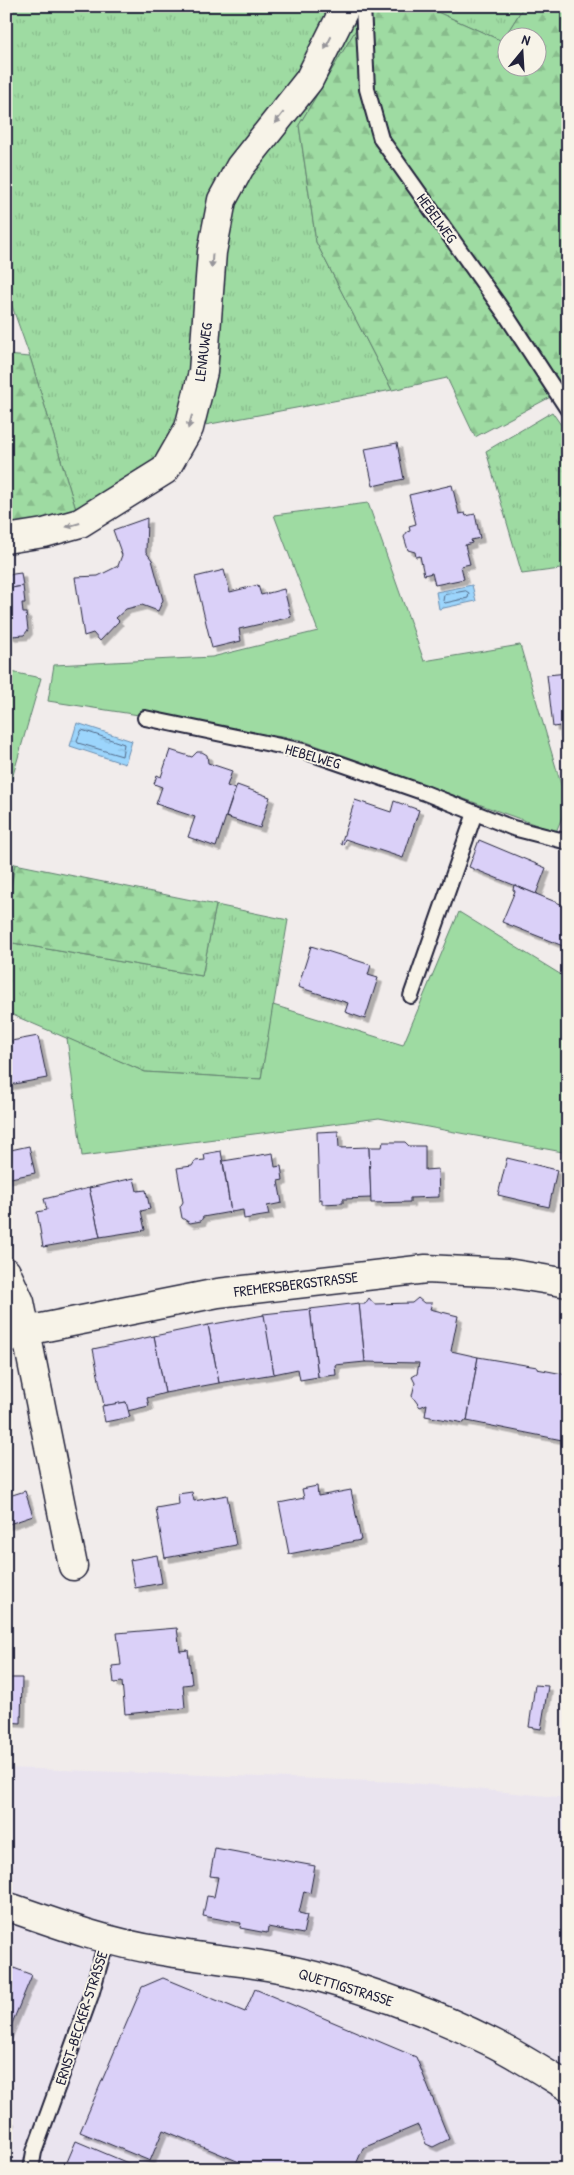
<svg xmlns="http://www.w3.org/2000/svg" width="574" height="2175" font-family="'Patrick Hand',sans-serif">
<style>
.built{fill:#eae4ef}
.grass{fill:url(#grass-tufts);stroke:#607e6e}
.forest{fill:url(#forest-firs);stroke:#607e6e;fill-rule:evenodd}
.garden{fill:#9edba2;stroke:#607e6e}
.water{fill:url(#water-ripples);stroke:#6b8daf}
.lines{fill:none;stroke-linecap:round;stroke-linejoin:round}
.shore{stroke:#536a88;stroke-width:1}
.building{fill:#dad0f8;stroke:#22223b;filter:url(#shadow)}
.lane-casing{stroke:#22223b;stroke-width:18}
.street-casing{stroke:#22223b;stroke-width:31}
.secondary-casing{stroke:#22223b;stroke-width:31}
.lane{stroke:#f7f3e8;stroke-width:14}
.street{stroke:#f7f3e8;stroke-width:28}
.secondary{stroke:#f7f3e8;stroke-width:28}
.oneway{fill:#97959a}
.labels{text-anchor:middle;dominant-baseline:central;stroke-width:4;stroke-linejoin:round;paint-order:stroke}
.street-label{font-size:15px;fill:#22223b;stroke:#f7f3e8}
</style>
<defs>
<pattern id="grass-tufts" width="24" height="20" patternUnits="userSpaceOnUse" patternTransform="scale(1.25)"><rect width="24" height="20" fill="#9edba2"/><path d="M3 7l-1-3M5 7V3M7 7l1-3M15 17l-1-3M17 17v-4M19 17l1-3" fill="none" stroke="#88bc8c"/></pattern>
<pattern id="forest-firs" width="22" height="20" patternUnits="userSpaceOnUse" patternTransform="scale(1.25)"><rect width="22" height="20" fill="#9edba2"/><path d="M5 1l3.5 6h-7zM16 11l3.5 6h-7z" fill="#88bc8c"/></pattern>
<pattern id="water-ripples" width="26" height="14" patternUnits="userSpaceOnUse" patternTransform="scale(1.25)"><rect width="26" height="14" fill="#9cd5fc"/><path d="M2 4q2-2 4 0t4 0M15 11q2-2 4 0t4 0" fill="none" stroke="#86b7d9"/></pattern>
<filter id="shadow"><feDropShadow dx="4.5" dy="4.5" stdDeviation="0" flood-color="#0004"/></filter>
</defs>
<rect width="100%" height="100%" fill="#f1eceb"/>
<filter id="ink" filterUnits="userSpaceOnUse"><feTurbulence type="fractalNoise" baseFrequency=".02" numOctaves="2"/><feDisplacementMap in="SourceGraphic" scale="10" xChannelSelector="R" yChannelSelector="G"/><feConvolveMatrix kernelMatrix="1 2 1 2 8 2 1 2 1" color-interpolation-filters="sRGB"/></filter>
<g filter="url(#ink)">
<polygon class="built" points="6,1768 401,1782 568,1798 568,2169 6,2169"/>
<g class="grass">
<polygon points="6,6 370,6 299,125 316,242 392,390 189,428 165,470 80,523 30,357 6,289"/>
<polygon points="424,6 524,6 502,41"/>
<polygon points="552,412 568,435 568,568 522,574 486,451"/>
<polygon points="6,862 15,864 6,916"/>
<polygon points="216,905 288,920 261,1079 145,1072 6,1012 6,960 13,943 202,976"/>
</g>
<g class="forest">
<path d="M370,6H424L502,41L524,6H568V410L558,393L475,437L447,378L392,390L316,242L299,125ZM506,38H536V68H506Z"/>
<polygon points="6,355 30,357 80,523 6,539"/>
<polygon points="15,864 216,905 202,976 13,943 6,960 6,916"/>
</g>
<g class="garden">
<polygon points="368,503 424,661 520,645 567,805 556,832 301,740 48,701 54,665 212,657 318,631 274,515"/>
<polygon points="6,671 41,678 11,782 6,781"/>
<polygon points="459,912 568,979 568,1153 379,1118 82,1156 67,1038 145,1072 261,1079 273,1005 403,1045"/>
</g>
<g class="water">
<polygon points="472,585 476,601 439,609 436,592"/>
<polygon points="77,723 132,741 125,764 70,746"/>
</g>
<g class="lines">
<g class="shore">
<polygon points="466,591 469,593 468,598 445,603 443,601 444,595"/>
<polygon points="82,730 124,744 122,756 78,743 77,741"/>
</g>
</g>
<g class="building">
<polygon points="397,443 404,479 373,486 365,449"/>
<polygon points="452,485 459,514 465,513 466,516 475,514 480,538 471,540 472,543 465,545 470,564 461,566 464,579 435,585 432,573 424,575 420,556 416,557 415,552 408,550 404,537 407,532 410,531 409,526 416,524 409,495"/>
<polygon points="147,518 146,552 152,560 163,600 158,611 142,605 126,609 116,618 119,621 100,641 93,633 84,636 75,577 98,576 118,566 122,555 113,530"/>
<polygon points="224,570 230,592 258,585 261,595 284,589 291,617 239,629 241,641 212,648 195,577"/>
<polygon points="21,573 23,586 6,589 6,575"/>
<polygon points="23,586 25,603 22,603 23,613 26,613 28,630 24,635 12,636 6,633 6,589"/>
<polygon points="568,673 568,737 561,738 560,726 553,727 547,675"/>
<polygon points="170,750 192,757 197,752 202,752 207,755 208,763 232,771 227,786 235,789 216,847 188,837 195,817 156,804 162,787 154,784 157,775 161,777"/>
<polygon points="237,785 270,797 260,828 226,817"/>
<polygon points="355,800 391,812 394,801 419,810 403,858 345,839 343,845 341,844"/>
<polygon points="479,840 546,868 536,894 469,867"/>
<polygon points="514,885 568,907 568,936 563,946 502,922 515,891 513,890"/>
<polygon points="568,936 568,948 563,946"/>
<polygon points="311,946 371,965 368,975 378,978 365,1019 345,1012 348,1003 298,987"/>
<polygon points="38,1036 47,1078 9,1085 6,1088 6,1042"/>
<polygon points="338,1131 339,1148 369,1147 371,1198 343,1199 343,1203 322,1204 322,1199 319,1200 317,1132"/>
<polygon points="383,1142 405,1142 409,1146 425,1146 425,1170 438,1169 439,1197 410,1198 410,1202 371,1203 369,1147 382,1147"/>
<polygon points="29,1146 35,1173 6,1179 6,1151"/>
<polygon points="221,1151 231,1212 203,1217 201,1221 190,1223 182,1218 180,1207 183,1202 177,1168 192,1166 195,1161 205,1160 204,1154"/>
<polygon points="273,1153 275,1167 281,1166 283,1180 278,1181 282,1203 267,1206 269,1215 244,1219 243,1210 231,1212 223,1161"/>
<polygon points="507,1158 557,1170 549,1207 498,1195"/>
<polygon points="134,1178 137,1191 146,1190 150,1209 141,1211 145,1230 100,1237 89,1188"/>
<polygon points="89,1188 100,1237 43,1247 37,1212 47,1210 44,1199"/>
<polygon points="369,1298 374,1304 412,1303 418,1298 424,1303 432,1303 430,1309 458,1316 451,1351 478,1357 467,1421 464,1421 464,1423 425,1416 427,1404 420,1407 412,1396 415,1383 412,1377 417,1374 419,1363 365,1362 359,1304 365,1304"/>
<polygon points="359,1303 365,1362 335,1365 336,1375 318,1377 310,1309"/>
<polygon points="310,1309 318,1377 300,1380 298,1369 274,1374 263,1314"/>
<polygon points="264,1315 274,1374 219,1383 208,1325"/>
<polygon points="208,1325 219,1383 165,1393 154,1336"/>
<polygon points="154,1336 165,1393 147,1398 149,1406 127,1411 126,1402 104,1406 93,1349"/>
<polygon points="478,1357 537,1367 537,1369 568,1375 567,1441 467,1421"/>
<polygon points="126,1402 130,1417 105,1422 102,1406"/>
<polygon points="317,1486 318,1496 351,1490 361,1540 289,1554 279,1503 304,1498 302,1489"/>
<polygon points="25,1491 33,1516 6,1525 6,1497"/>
<polygon points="192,1492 194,1501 227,1495 236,1545 165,1558 156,1508 179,1504 178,1494"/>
<polygon points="157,1555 162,1583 135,1588 130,1560"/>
<polygon points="177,1628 180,1651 188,1650 192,1684 183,1685 185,1708 125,1714 122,1682 114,1683 112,1666 121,1665 117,1633"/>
<polygon points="6,1678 22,1678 21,1723 6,1722"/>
<polygon points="535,1685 548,1686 541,1729 529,1727"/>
<polygon points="215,1848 315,1866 310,1893 304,1891 299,1913 307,1915 303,1934 268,1927 267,1933 256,1931 240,1928 241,1923 203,1916 207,1896 214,1897 218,1877 210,1876"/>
<polygon points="6,1965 32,1975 6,2038"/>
<polygon points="163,1978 245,2012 255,1989 416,2057 449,2139 433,2147 426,2144 418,2125 363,2148 354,2169 256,2169 163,2130 150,2161 80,2132 142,1987"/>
<polygon points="6,2118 11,2120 6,2131"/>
<polygon points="76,2141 142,2169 64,2169"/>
</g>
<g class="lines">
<g class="lane-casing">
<g id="lane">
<polyline points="363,6 367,89 381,139 508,318 568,410"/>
<polyline points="145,718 304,751 425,793 513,828 568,842"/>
<polyline points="411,996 475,813"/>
<polyline points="31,2169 34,2152 91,1995 107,1939"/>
</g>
</g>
<g class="street-casing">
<g id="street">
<polyline points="6,539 44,533 80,523 165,470 189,428 203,372 212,252 222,200 240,167 309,80 346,6"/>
<polyline points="6,1272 20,1302 73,1566"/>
<path d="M6,1906C57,1924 109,1943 162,1951C215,1960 268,1963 319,1977C377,1993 435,2014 489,2041C516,2054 542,2071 568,2087"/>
</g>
</g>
<g class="secondary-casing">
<polyline id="secondary" points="6,1338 26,1331 218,1293 426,1269 507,1273 568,1283"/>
</g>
<use href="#lane" class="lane"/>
<use href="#street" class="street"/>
<use href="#secondary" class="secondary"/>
</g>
<defs><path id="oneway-solid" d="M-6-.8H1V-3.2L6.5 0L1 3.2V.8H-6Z" transform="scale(1.25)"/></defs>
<g class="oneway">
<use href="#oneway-solid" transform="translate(328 43) rotate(117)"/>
<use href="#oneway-solid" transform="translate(279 118) rotate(128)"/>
<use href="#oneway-solid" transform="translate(212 261) rotate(94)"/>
<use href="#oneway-solid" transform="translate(190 422) rotate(106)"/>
<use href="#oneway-solid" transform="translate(73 525) rotate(164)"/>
</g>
</g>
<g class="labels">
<g class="street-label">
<text transform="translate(437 218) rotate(54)">HEBELWEG</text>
<text transform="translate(203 352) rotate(-83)">LENAUWEG</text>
<text transform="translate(313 756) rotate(16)">HEBELWEG</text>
<text transform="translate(296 1284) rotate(-7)">FREMERSBERGSTRASSE</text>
<text transform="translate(346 1987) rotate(17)">QUETTIGSTRASSE</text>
<text transform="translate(81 2018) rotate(-72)">ERNST-BECKER-STRASSE</text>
</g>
</g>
<rect width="574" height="2175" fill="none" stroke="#f7f3e8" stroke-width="25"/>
<rect x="12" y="12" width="549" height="2150" fill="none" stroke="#22223b" stroke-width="2" filter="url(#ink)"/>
<g transform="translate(522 52) rotate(18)"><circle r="24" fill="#f7f3e8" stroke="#a29fa3"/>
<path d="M0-4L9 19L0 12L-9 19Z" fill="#22223b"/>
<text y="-8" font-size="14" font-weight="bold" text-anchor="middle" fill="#22223b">N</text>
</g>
</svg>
